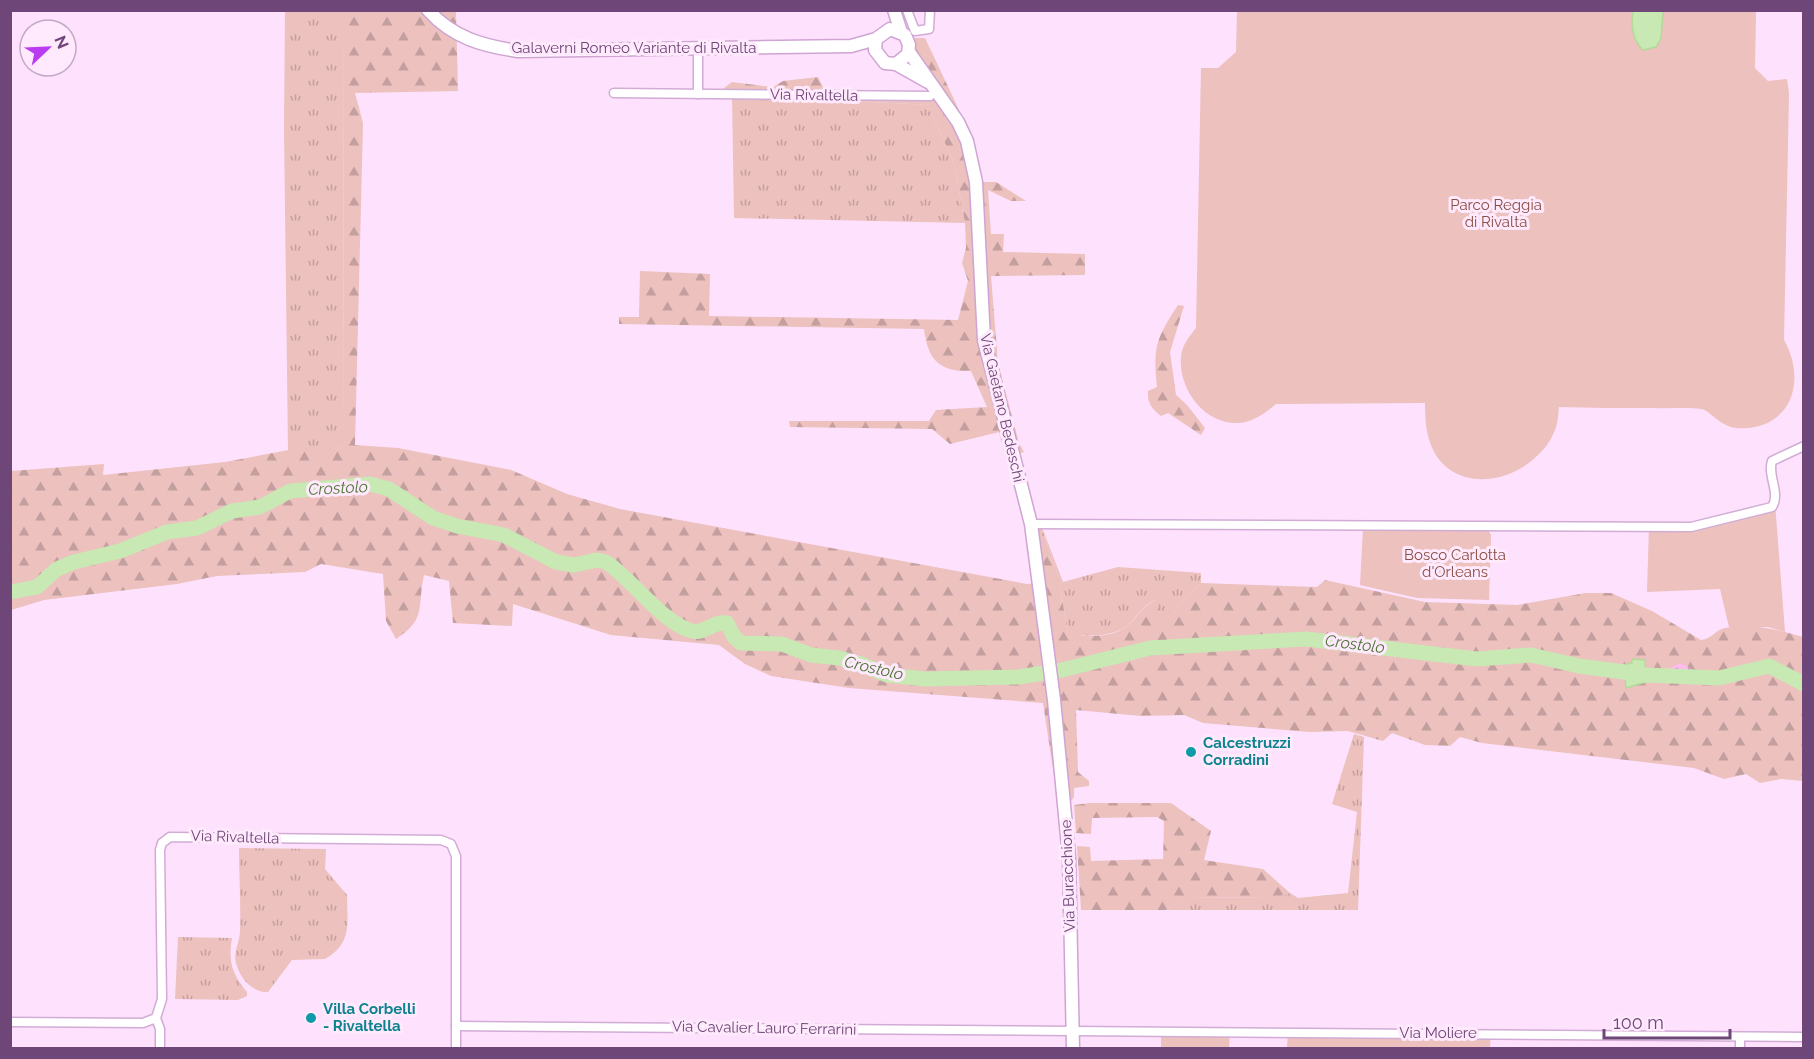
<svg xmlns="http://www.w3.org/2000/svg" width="1814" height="1059" font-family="Raleway,sans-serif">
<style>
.grass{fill:url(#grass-tufts)}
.forest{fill:url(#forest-firs)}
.sand{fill:url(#sand-dots)}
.green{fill:#ecc1be}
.water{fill:#c8e9b4;stroke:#b2db99;stroke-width:1.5}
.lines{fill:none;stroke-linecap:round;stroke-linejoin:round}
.river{stroke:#c8e9b4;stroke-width:15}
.street-casing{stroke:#d1acd5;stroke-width:11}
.secondary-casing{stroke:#cfa4d3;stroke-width:15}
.street{stroke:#fff;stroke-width:8}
.secondary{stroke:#fff;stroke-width:12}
.culture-dot{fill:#0f9aa8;stroke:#ffe9fd;stroke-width:2}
.labels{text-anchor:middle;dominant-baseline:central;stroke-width:6;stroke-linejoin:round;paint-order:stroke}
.street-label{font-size:15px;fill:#6e4677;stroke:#ffe9fd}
.park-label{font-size:15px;fill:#8a4e42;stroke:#ffe9fd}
.culture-label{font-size:15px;font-weight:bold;fill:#0d838f;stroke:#ffe9fd;text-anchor:start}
.water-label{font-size:16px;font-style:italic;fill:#4d7636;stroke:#ffe9fd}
</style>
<defs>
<pattern id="grass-tufts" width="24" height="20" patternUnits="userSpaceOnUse" patternTransform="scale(1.5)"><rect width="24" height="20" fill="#ecc1be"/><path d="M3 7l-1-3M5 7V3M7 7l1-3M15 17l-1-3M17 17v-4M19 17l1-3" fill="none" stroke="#c39f9f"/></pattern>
<pattern id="forest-firs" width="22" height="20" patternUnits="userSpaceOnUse" patternTransform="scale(1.5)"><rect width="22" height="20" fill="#ecc1be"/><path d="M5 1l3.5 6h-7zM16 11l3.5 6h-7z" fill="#c39f9f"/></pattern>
<pattern id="sand-dots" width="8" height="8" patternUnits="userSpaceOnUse" patternTransform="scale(1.5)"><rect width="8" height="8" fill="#ffbaee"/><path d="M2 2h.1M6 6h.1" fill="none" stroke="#d399c6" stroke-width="1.8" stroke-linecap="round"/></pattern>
</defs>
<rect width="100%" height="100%" fill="#fee1fc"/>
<g class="grass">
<polygon points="285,11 343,11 344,447 288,451 284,128"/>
<polygon points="732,95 932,105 929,108 954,163 965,223 734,218"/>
<path d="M1041,525L1063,582L1118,567L1201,573V583L1172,614H1161L1155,600C1141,606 1136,620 1124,628C1107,638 1086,635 1068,635L1059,579Z"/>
<polygon points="1354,734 1364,737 1358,910 1166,910 1182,898 1278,897 1290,893 1298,898 1348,893 1357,812 1332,804"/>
<path d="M239,848L326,849L325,869L347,895C347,922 353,943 325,959L292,960L268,992C251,992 240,978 236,963C233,952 240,942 240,931C241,904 239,876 239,848Z"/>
<path d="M178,937L232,938C228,961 232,974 247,992V996L238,1000L175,999Z"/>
</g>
<g class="forest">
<path d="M343,11H456L458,91L355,93L363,123L355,445L398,448L511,470L567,494L620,509L1027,584L1039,583L1038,529L1041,525L1059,579L1068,635C1086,635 1108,639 1124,628C1137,620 1141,606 1156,600L1161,614H1172L1201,583L1317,587L1325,580L1425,602L1517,605L1586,593H1611L1652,611L1701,640C1712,639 1715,630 1725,628C1752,622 1778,630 1803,637V781L1781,779L1760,783L1746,774L1724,779L1694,768L1482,743L1460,737L1450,746L1425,745L1392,733L1383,741L1348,731L1310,732L1203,723L1184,715L1141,716L1076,710L1078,772L1089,781V786L1074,788V797L1065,810L1056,789L1043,703L849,688L771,676L745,664L719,645L611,635L513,604L512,626L453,623L449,581L424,575C417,607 427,619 396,639L386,621L383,574L321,564L305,572L217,576L177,584L44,600L11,610V471L104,464L103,475L225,462L294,449L344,447Z"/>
<path d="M914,38H925L969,131L983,182H996L1026,201H1011L988,190L991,234H1004L1003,252L1085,254V275L991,276L998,363L1019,443L1024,452L1006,458L999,432L950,444L932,429L790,427L789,421H929L936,410L987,407L971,371C939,372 928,360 924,329L619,324V317H639L640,271L710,274L709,316L958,320L968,281L962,263L966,248L965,223L954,163L929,108L931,105L716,94L732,82L773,87L783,81L818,77L827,95L930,96L915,66Z"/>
<path d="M1178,305L1184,306L1170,352L1176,395L1187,405L1205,428L1201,435L1168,413L1161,416C1152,409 1147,403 1148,391L1157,387C1153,346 1156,339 1178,305Z"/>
<polygon points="1090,803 1171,803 1211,831 1204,860 1263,869 1290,893 1278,897 1182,898 1166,910 1081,910 1077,846 1090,847 1091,861 1163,859 1164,821 1157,817 1092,818 1091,834 1076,833 1074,805"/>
</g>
<polygon class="sand" points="1681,663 1701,675 1700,683 1661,680 1646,682 1646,672 1665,670"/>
<g class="green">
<path d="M1237,11H1756L1755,68L1768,81L1787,79L1789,93L1784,340C1808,382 1790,432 1736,428C1719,426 1710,410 1701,409C1686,407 1670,409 1655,408C1623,408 1591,408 1559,407C1558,415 1558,423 1555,430C1540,470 1478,498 1443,464C1427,447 1425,425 1425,403L1276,404C1265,413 1253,422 1239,423C1205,425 1178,389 1181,357C1182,345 1189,337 1196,328L1201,68H1218L1236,52Z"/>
<polygon points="1775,503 1785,632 1768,627 1729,627 1720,589 1647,592 1649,526 1691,527"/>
<polygon points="1363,528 1487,528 1491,535 1489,600 1417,598 1360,585"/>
<polygon points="1161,1031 1230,1032 1229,1048 1161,1048"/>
<polygon points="1288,1032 1491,1033 1490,1048 1287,1048"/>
</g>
<g class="water">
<path d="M1633,11H1663L1661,38L1656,47L1643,50C1632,40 1631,25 1633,11Z"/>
<polygon points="1632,659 1645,660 1646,682 1626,688 1625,678 1617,671 1623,665 1632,663"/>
</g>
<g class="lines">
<path class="river" d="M10,592L37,587L57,569L74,562L120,551L167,532L197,528L232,511L260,507L290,491L370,484L389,489L433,518L457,526L504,535L556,562L574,565L597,560L606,562C631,578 663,624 692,631C705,634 713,621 727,623L734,637L741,643L782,644L811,655L839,658L861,664L887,675L925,679L1019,677L1062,670L1150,648L1306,639L1477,659L1531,655L1579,666L1646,675L1719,678L1769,666L1804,684"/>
<g class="street-casing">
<g id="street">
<polyline points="907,10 915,31 929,29 930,10"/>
<polyline points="614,93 930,96"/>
<polyline points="698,94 698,49"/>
<path d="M1031,524L1691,527L1772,507C1781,493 1767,476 1772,461L1804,446"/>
<polyline points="156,1018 160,1029 160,1048"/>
<polyline points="10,1022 143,1023 156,1018 162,999 160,850 162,843 170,837 441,840 451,844 456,856 456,1048"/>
<polyline points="456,1026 1804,1037"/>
<polyline points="1740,1048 1740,1037"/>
</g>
</g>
<g class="secondary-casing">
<g id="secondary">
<path d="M428,10C453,38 483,46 518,51L851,46L876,39L890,29L905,35L909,45L908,54L896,64L885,63L875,50L876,39"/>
<polyline points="894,10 901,32"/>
<polyline points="909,52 958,122 967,141 976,182 984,340 1031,524 1054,700 1069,857 1073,1048"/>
<polyline points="896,64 928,82"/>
</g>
</g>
<use href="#street" class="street"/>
<use href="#secondary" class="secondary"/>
</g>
<g class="culture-dot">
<circle cx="1191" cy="752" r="6"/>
<circle cx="311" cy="1018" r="6"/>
</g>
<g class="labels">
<g class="street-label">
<text x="634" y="48">Galaverni Romeo Variante di Rivalta</text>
<text transform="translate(814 95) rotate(1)">Via Rivaltella</text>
<text transform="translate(1002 408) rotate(77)">Via Gaetano Bedeschi</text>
<text transform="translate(235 837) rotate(2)">Via Rivaltella</text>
<text transform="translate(1068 876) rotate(-92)">Via Buracchione</text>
<text transform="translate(764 1028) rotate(1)">Via Cavalier Lauro Ferrarini</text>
<text x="1438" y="1033">Via Moliere</text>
</g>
<g class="park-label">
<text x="1496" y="205">Parco Reggia<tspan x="1496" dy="17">di Rivalta</tspan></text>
<text x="1455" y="555">Bosco Carlotta<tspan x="1455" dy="17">d'Orleans</tspan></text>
</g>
<g class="culture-label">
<text x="1203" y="743">Calcestruzzi<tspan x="1203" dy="17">Corradini</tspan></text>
<text x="323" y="1009">Villa Corbelli<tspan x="323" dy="17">- Rivaltella</tspan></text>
</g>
<g class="water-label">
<text transform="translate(338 488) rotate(-3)">Crostolo</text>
<text transform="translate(1355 644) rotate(7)">Crostolo</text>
<text transform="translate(874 668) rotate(13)">Crostolo</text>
</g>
</g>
<rect width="1814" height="1059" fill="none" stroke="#6e4677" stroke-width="24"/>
<g transform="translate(48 48) rotate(67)"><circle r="28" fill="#ffe9fd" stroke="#c5a8c7" stroke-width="1.5"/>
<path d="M0-4.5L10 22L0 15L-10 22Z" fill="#ba3cf2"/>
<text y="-9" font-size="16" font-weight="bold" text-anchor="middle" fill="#6e4677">N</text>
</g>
<path d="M1604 1029v9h126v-9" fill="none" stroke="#6e4677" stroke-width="3"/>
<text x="1613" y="1029" font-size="18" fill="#6e4677" stroke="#ffe9fd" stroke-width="4.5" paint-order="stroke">100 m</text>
</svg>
